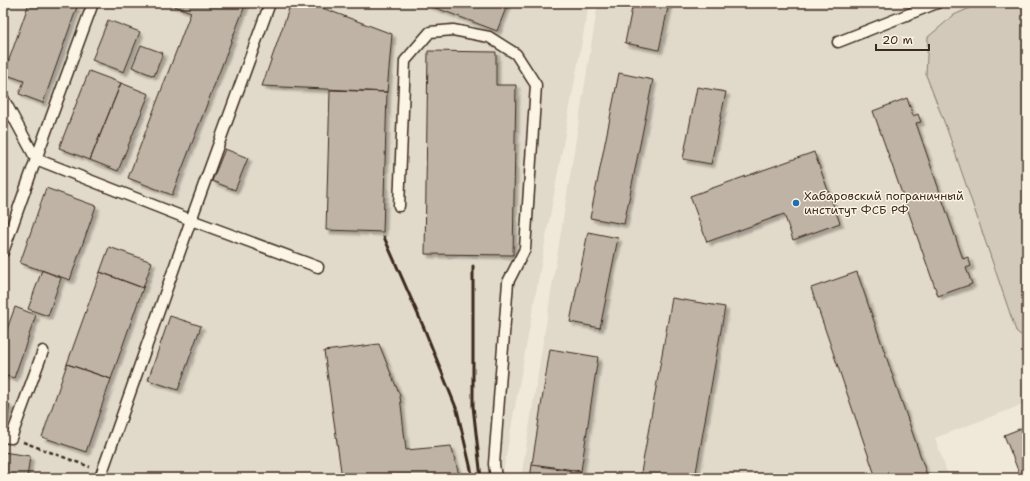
<svg xmlns="http://www.w3.org/2000/svg" width="1030" height="481" viewBox="0 0 1030 481" font-family="'Shantell Sans',sans-serif">
  <style>
    .built { fill: #e1d9c9 }
    .green { fill: #d2c9ba; stroke: #867a6c }
    .building { fill: #beb3a4; stroke: #3b2a1e; filter: url(#shadow) }
    .lines { fill: none; stroke-linecap: round; stroke-linejoin: round }
    .service-casing { stroke: #3b2a1e; stroke-width: 13 }
    .path { stroke: #3b2a1e; stroke-width: 2.5; stroke-dasharray: 4 3; stroke-linecap: butt }
    .service { stroke: #fcf5e5; stroke-width: 10 }
    .rail { stroke: #3b2a1e; stroke-width: 3 }
    .poi-dot { fill: #1f6fb2; stroke: #fcf5e5; stroke-width: 1.5 }
    .labels { text-anchor: middle; dominant-baseline: central; stroke-width: 3; stroke-linejoin: round; paint-order: stroke }
    .poi-label { font-size: 12px; fill: #3b2a1e; stroke: #fcf5e5; text-anchor: start }
  </style>
  <defs>
    <filter id="shadow"><feDropShadow dx="3.5" dy="3.5" stdDeviation="1" flood-color="#0004"/></filter>
  </defs>
  <rect width="100%" height="100%" fill="#f0e9d9"/>
  <filter id="ink" filterUnits="userSpaceOnUse"><feTurbulence type="fractalNoise" baseFrequency=".025" numOctaves="2"/><feDisplacementMap in="SourceGraphic" scale="8" xChannelSelector="R" yChannelSelector="G"/><feConvolveMatrix kernelMatrix="1 2 1 2 8 2 1 2 1" color-interpolation-filters="sRGB"/></filter>
  <g filter="url(#ink)">
    <path class="built" d="M3 3H589L502 478H3Z
      M598 3H1027V403L935 438 949 478H521Z"/>
    <path class="green" d="M981 3H1027V340L1016 331 948 132 926 75 928 37 954 15Z"/>
    <path class="building" d="M29 3H67L77 7 43 103 19 94 24 81 4 74Z
      M166 3H246L172 195 128 178 191 12Z
      M291 3H309L392 34 387 92 262 86Z
      M423 3H508L497 31Z
      M633 3H669L659 50 625 43Z
      M108 20 140 32 124 72 92 60Z
      M141 45 163 53 154 76 132 67Z
      M428 51 496 52V85H516L513 255 425 254Z
      M89 71 121 83 90 160 59 148Z
      M619 73 653 80 624 224 590 218Z
      M121 83 149 94 118 171 90 160Z
      M697 87 726 92 711 164 683 159Z
      M330 90 387 92 383 232 326 230Z
      M907 98 913 116 918 114 921 122 916 123 963 259 968 257 971 266 966 268 972 284 938 296 873 111Z
      M225 149 248 158 235 190 212 181Z
      M814 152 840 223 793 240 784 214 707 242 690 196Z
      M46 188 96 206 70 280 20 263Z
      M588 232 618 238 600 328 570 322Z
      M109 247 152 262 143 288 100 272Z
      M42 270 61 278 48 316 28 309Z
      M100 272 143 288 111 379 67 364Z
      M857 272 928 478H876L811 288Z
      M672 298 725 307 695 478H640Z
      M15 307 36 315 14 378 3 375V340Z
      M170 316 201 326 178 390 148 380Z
      M379 344 400 396 406 450 451 446 460 478H342L324 351Z
      M550 349 598 357 581 471 532 464Z
      M67 364 111 379 86 452 42 437Z
      M3 403 10 405 7 418 3 417Z
      M1027 426V478H1021L1004 435Z
      M3 452 30 456 27 478H3Z
      M532 465 581 472 580 478H530Z"/>
    <g class="lines">
      <g class="service-casing">
        <path id="service" d="M838 42 937 3
          M3 98 36 159 191 220 318 267
          M399 206 405 61 430 32 453 30 489 37 516 54 536 85 525 249 508 282 494 464 496 478
          M3 252 36 159 93 3
          M3 437 11 438 43 351
          M100 478 191 220 270 3"/>
      </g>
      <path class="path" d="M23 442 90 467"/>
      <use href="#service" class="service"/>
      <path class="rail" d="M384 237 424 328 457 410 473 478
        M473 266V406L481 478"/>
    </g>
  </g>
  <circle class="poi-dot" cx="796" cy="203" r="4"/>
  <g class="labels">
    <g class="poi-label">
      <text x="804" y="196">Хабаровский пограничный<tspan x="804" dy="14">институт ФСБ РФ</tspan></text>
    </g>
  </g>
  <rect width="1030" height="481" fill="none" stroke="#fcf5e5" stroke-width="16"/>
  <rect x="8" y="8" width="1014" height="465" fill="none" stroke="#3b2a1e" stroke-width="1.5" filter="url(#ink)"/>
  <path d="M876 44v6h53v-6" fill="none" stroke="#3b2a1e" stroke-width="2"/>
  <text x="882" y="44" font-size="12" fill="#3b2a1e" stroke="#fcf5e5" stroke-width="3" paint-order="stroke">20 m</text>
</svg>
